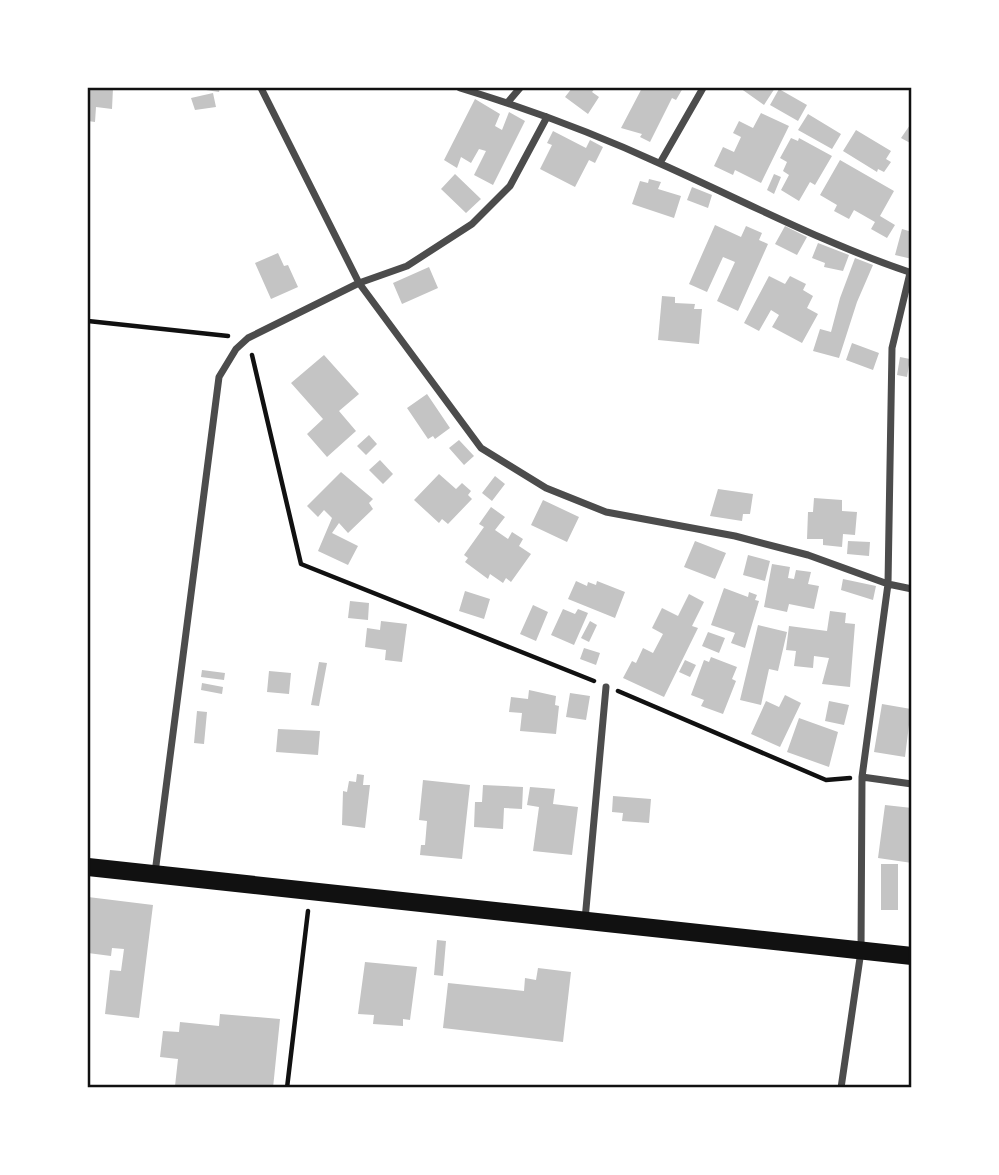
<svg xmlns="http://www.w3.org/2000/svg" width="999" height="1175" viewBox="0 0 999 1175" font-family="'Zilla Slab',serif">
  <style>
    .building { fill: #c4c4c4 }
    .lines { fill: none; stroke-linecap: round; stroke-linejoin: round }
    .path { stroke: #111; stroke-width: 4.5 }
    .minor { stroke: #4c4c4c; stroke-width: 7 }
    .primary { stroke: #111; stroke-width: 18 }
    .neatline { fill: none; stroke: #111; stroke-width: 2.5 }
  </style>
  <rect width="100%" height="100%" fill="#fff"/>
  <path class="building" d="M88 88H113L112 109 96 107 95 122 88 121Z
    M193 88H220L219 92Z
    M572 88H595L592 92 599 97 588 114 565 97Z
    M642 88H683L676 100 672 98 650 142 640 137 642 134 621 128Z
    M740 88H775L764 105Z
    M779 89 807 105 798 121 770 105Z
    M213 93 216 107 195 110 191 98Z
    M475 99 500 114 495 126 502 130 509 112 525 121 493 185 474 175 486 151 479 149 471 163 461 157 457 168 444 160Z
    M761 113 789 126 761 183 735 170 733 175 714 166 723 147 734 152 741 137 733 133 739 121 753 128Z
    M808 114 841 134 832 149 798 130Z
    M912 122V144L901 138Z
    M856 130 891 151 886 159 891 162 884 172 878 169 877 172 843 151Z
    M553 131 586 148 590 140 603 147 595 163 589 160 575 187 540 169 552 145 547 143Z
    M791 138 798 141 799 138 832 156 815 185 810 182 799 201 781 190 789 175 783 171 787 162 780 158Z
    M840 160 894 191 880 216 895 225 887 238 871 229 875 222 854 210 849 219 834 211 837 205 820 195Z
    M455 174 481 199 466 213 441 189Z
    M774 174 781 177 774 194 767 190Z
    M649 179 661 182 658 189 681 196 674 218 632 204 640 181 648 183Z
    M692 187 712 195 708 208 687 200Z
    M715 225 741 237 746 226 762 233 759 240 768 244 738 311 717 301 735 262 723 257 707 292 689 284Z
    M785 226 807 237 797 255 775 244Z
    M902 229 912 232V259L895 255Z
    M818 243 849 255 843 271 824 267 825 263 812 258Z
    M278 253 284 266 288 265 298 287 271 299 255 263Z
    M855 258 873 265 857 302 839 358 813 351 820 329 831 332 840 298Z
    M429 267 438 288 402 304 393 283Z
    M769 276 785 284 790 276 806 284 803 290 813 296 807 308 818 314 802 343 772 327 779 315 771 310 759 331 744 323Z
    M662 296 675 297V303L695 304 694 309H702L699 344 658 340Z
    M852 343 879 353 873 370 846 360Z
    M324 355 359 394 339 411 356 431 327 457 307 434 323 419 291 383Z
    M900 357 910 359 907 377 897 375Z
    M427 394 450 428 435 439 433 436 428 439 407 408Z
    M369 435 377 444 366 455 357 446Z
    M459 440 474 456 464 465 449 448Z
    M380 460 393 474 383 484 369 470Z
    M341 472 373 499 369 503 373 509 348 533 339 523 332 533 358 546 348 565 318 551 332 518 324 510 318 517 307 506Z
    M439 474 456 489 462 483 471 491 468 495 472 499 448 524 442 519 439 523 414 500Z
    M495 476 505 484 492 501 482 493Z
    M718 489 753 494 750 514H743L742 521 710 516Z
    M814 498 842 500V511L857 512 855 535 843 534 842 547 823 545V539H807L808 512H813Z
    M543 500 579 517 567 542 531 525Z
    M491 507 505 517 495 530 508 539 512 532 523 539 519 546 531 554 511 582 506 578 503 583 490 574 488 579 465 562 468 558 464 555 484 527 479 524Z
    M695 541 726 553 715 579 684 567Z
    M848 541 870 542 869 556 847 554Z
    M748 555 770 561 765 581 743 575Z
    M772 564 790 567 788 578 794 579 796 570 811 572 808 584 819 586 814 609 789 604 787 612 764 607Z
    M843 579 876 586 873 600 841 590Z
    M576 581 587 586 588 582 596 585 597 581 625 592 615 618 568 599Z
    M724 588 748 597 749 592 757 595 755 600 759 601 745 648 731 643 735 633 711 625Z
    M465 591 490 599 484 619 459 611Z
    M689 594 704 602 692 626 698 628 664 697 623 678 632 661 636 663 643 648 653 653 663 634 652 628 662 608 678 616Z
    M350 601 369 603 368 620 348 618Z
    M533 605 548 612 536 641 520 634Z
    M563 609 575 614 578 609 588 613 574 645 551 635Z
    M830 611 846 613 845 623 855 624 850 687 822 684 829 658 814 656 813 668 794 666 796 651 786 650 789 626 827 631Z
    M381 621 407 624 402 662 385 660 386 650 365 647 367 628 380 630Z
    M590 621 597 625 589 642 581 638Z
    M758 625 787 632 778 671 769 669 761 705 740 700Z
    M708 632 725 638 719 653 702 646Z
    M584 648 600 653 596 665 580 659Z
    M711 657 737 667 732 679 736 681 723 714 701 706 704 700 691 695 704 660 709 662Z
    M685 660 696 665 690 677 679 672Z
    M319 662 327 663 319 706 311 705Z
    M202 670 225 673 224 680 201 677Z
    M269 671 291 673 289 694 267 692Z
    M202 683 223 687 222 694 201 690Z
    M529 690 556 696 555 705 559 706 556 734 520 731 522 713 509 712 511 697 528 699Z
    M570 693 590 696 586 720 566 717Z
    M785 695 801 703 780 747 751 734 766 701 779 707Z
    M829 701 849 705 844 725 825 721Z
    M882 704 911 709 905 757 874 752Z
    M197 711 207 712 204 744 194 743Z
    M799 718 838 732 829 767 787 752Z
    M278 729 320 731 318 755 276 752Z
    M357 774 364 775 363 785H370L365 828 342 825 343 791 347 792 349 781 356 782Z
    M423 780 470 785 462 859 420 855 421 845H425L427 821 419 820Z
    M483 785 523 787 522 809 504 808 503 829 474 827 475 802H482Z
    M530 787 555 789 553 804 578 807 572 855 533 851 539 807 527 805Z
    M613 796 651 799 649 823 622 821 623 813 612 812Z
    M885 805 912 808V863L878 858Z
    M881 864H898V910H881Z
    M88 897 153 905 139 1018 105 1014 110 970 121 971 124 949 112 948 111 956 88 953Z
    M437 940 446 941 443 976 434 975Z
    M365 962 417 967 410 1020 403 1019V1026L373 1024 374 1015 358 1014Z
    M538 968 571 972 563 1042 443 1028 448 983 524 991 525 978 536 980Z
    M220 1014 280 1019 273 1088 175 1086 178 1059 160 1057 163 1031 179 1032 180 1022 219 1026Z"/>
  <g class="lines">
    <path class="path" d="M88 321 228 336
      M252 355 301 564 594 681
      M618 691 826 780 850 778
      M287 1088 308 911"/>
    <path class="minor" d="M261 88 359 283 481 448 546 488 606 512 735 536 808 555 888 584 912 589
      M460 88C529 109 596 134 661 164 744 201 825 244 912 273
      M508 102 520 88
      M660 163 703 88
      M862 777 912 784
      M155 873 219 377 236 349 248 338 359 283 407 266 472 224 510 186 547 117
      M585 920 606 687
      M841 1088 861 951 862 777 888 584 892 348 910 273"/>
    <path class="primary" d="M88 867 912 956"/>
  </g>
  <rect width="999" height="1175" fill="none" stroke="#ffffff" stroke-width="178"/>
  <rect x="89" y="89" width="821" height="997" class="neatline"/>
</svg>
